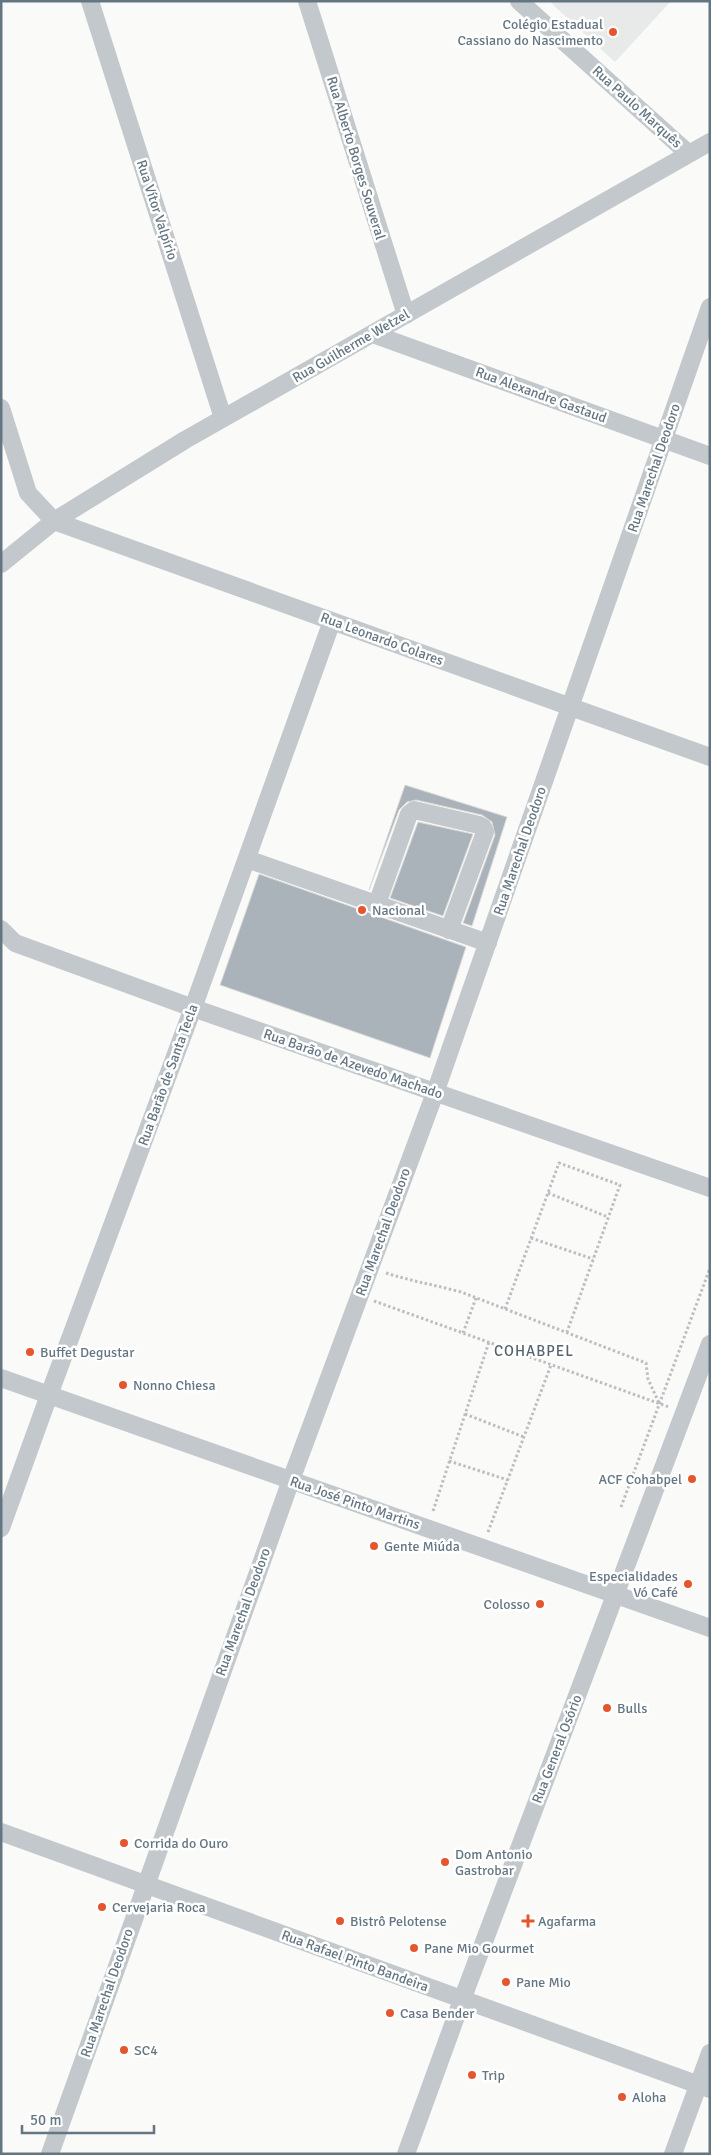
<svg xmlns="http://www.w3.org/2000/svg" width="711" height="2155" viewBox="0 0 711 2155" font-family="Signika,sans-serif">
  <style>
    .built { fill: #e8e9e9 }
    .building { fill: #aab3b9; stroke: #dcdcda }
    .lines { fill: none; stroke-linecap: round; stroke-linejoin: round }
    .path { stroke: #bbbfc2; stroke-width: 3; stroke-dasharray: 2.5 2.5; stroke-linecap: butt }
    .minor { stroke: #c3c8cc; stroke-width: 18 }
    .poi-dot { fill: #e4572e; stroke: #fff; stroke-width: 2 }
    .labels { text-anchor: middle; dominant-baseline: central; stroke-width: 5; stroke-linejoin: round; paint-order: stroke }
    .poi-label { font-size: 14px; fill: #657683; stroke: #fff; text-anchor: start }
    .street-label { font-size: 14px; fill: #657683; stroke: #fff }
    .neighbourhood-label { font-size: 15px; letter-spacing: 1px; fill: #57646e; stroke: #fff }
  </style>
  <rect width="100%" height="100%" fill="#fafaf8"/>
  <path class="built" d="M549 1H671L615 62Z"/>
  <path class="building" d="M405 785 507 817 472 926 463 923 495 835 492 822 482 815 416 800 407 802 399 810 369 890Z
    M418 822 473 834 443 916 390 898Z
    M259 874 466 947 430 1058 220 985Z"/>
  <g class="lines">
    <path class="path" d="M548 1193 608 1217
      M531 1238 593 1259
      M386 1273C411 1281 435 1285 461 1292L646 1363 648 1379 659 1403
      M374 1301 669 1407
      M505 1309 559 1163 620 1185 567 1332
      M463 1333 476 1298
      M465 1414 524 1437
      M449 1461 508 1480
      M621 1507 710 1268
      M433 1511 489 1342
      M488 1532 551 1365"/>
    <path class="minor" d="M90 1 223 418
      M307 1 406 315
      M519 1 689 154
      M373 334 710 456
      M1 408 28 493 54 521 710 757
      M1 564 54 521 185 440 710 142
      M247 859 488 943
      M377 904 409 814 414 810 479 825 483 827 485 832 449 930
      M1 929 15 943 193 1008 710 1188
      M1 1378 710 1628
      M1 1528 49 1395 193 1008 332 621
      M1 1832 710 2089
      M50 2154 291 1480 435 1093 710 307
      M406 2154 462 2000 710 1344
      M673 2154 710 2053"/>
  </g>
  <g class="poi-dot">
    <circle cx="613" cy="32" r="5"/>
    <circle cx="362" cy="910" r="5"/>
    <circle cx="30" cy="1352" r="5"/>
    <circle cx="123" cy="1385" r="5"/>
    <circle cx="692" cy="1479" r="5"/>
    <circle cx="374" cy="1546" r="5"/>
    <circle cx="688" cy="1584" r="5"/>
    <circle cx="540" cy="1604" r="5"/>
    <circle cx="607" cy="1708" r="5"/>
    <circle cx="124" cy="1843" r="5"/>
    <circle cx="445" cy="1862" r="5"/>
    <circle cx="102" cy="1907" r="5"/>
    <circle cx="340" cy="1921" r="5"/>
    <path d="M525.5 1913.5h5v5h5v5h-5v5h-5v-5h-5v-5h5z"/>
    <circle cx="414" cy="1948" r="5"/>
    <circle cx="506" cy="1982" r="5"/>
    <circle cx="390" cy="2013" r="5"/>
    <circle cx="124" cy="2050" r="5"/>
    <circle cx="472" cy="2075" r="5"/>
    <circle cx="622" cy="2097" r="5"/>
  </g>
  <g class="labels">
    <g class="poi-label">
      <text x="603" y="24" text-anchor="end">Colégio Estadual<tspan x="603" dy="16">Cassiano do Nascimento</tspan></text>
      <text x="372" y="910">Nacional</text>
      <text x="40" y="1352">Buffet Degustar</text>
      <text x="133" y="1385">Nonno Chiesa</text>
      <text x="682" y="1479" text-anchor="end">ACF Cohabpel</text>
      <text x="384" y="1546">Gente Miúda</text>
      <text x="678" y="1576" text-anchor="end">Especialidades<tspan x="678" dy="16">Vó Café</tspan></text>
      <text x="530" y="1604" text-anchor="end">Colosso</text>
      <text x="617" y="1708">Bulls</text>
      <text x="134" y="1843">Corrida do Ouro</text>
      <text x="455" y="1854">Dom Antonio<tspan x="455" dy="16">Gastrobar</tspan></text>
      <text x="112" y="1907">Cervejaria Roca</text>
      <text x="350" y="1921">Bistrô Pelotense</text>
      <text x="538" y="1921">Agafarma</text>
      <text x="424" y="1948">Pane Mio Gourmet</text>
      <text x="516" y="1982">Pane Mio</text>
      <text x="400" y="2013">Casa Bender</text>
      <text x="134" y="2050">SC4</text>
      <text x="482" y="2075">Trip</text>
      <text x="632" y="2097">Aloha</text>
    </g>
    <g class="street-label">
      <text transform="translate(637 107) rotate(42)">Rua Paulo Marquês</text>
      <text transform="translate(356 158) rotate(73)">Rua Alberto Borges Souveral</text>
      <text transform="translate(157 210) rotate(72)">Rua Vítor Valpírio</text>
      <text transform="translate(351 346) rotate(-30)">Rua Guilherme Wetzel</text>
      <text transform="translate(541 395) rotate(20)">Rua Alexandre Gastaud</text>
      <text transform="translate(654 468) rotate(-71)">Rua Marechal Deodoro</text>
      <text transform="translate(382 639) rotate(20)">Rua Leonardo Colares</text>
      <text transform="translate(520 851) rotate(-71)">Rua Marechal Deodoro</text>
      <text transform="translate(353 1064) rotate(19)">Rua Barão de Azevedo Machado</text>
      <text transform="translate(168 1075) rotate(-70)">Rua Barão de Santa Tecla</text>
      <text transform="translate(383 1232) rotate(-70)">Rua Marechal Deodoro</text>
      <text transform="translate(355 1503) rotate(19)">Rua José Pinto Martins</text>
      <text transform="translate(243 1612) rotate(-70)">Rua Marechal Deodoro</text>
      <text transform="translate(557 1749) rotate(-69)">Rua General Osório</text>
      <text transform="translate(355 1961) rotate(20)">Rua Rafael Pinto Bandeira</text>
      <text transform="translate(107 1993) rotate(-71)">Rua Marechal Deodoro</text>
    </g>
    <g class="neighbourhood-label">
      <text x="534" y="1351">COHABPEL</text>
    </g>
  </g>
  <rect width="711" height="2155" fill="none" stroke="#657683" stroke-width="5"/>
  <path d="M22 2125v8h132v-8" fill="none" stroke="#657683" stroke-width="2.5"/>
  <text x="30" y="2125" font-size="15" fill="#657683" stroke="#ffffff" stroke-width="4" paint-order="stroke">50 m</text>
</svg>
